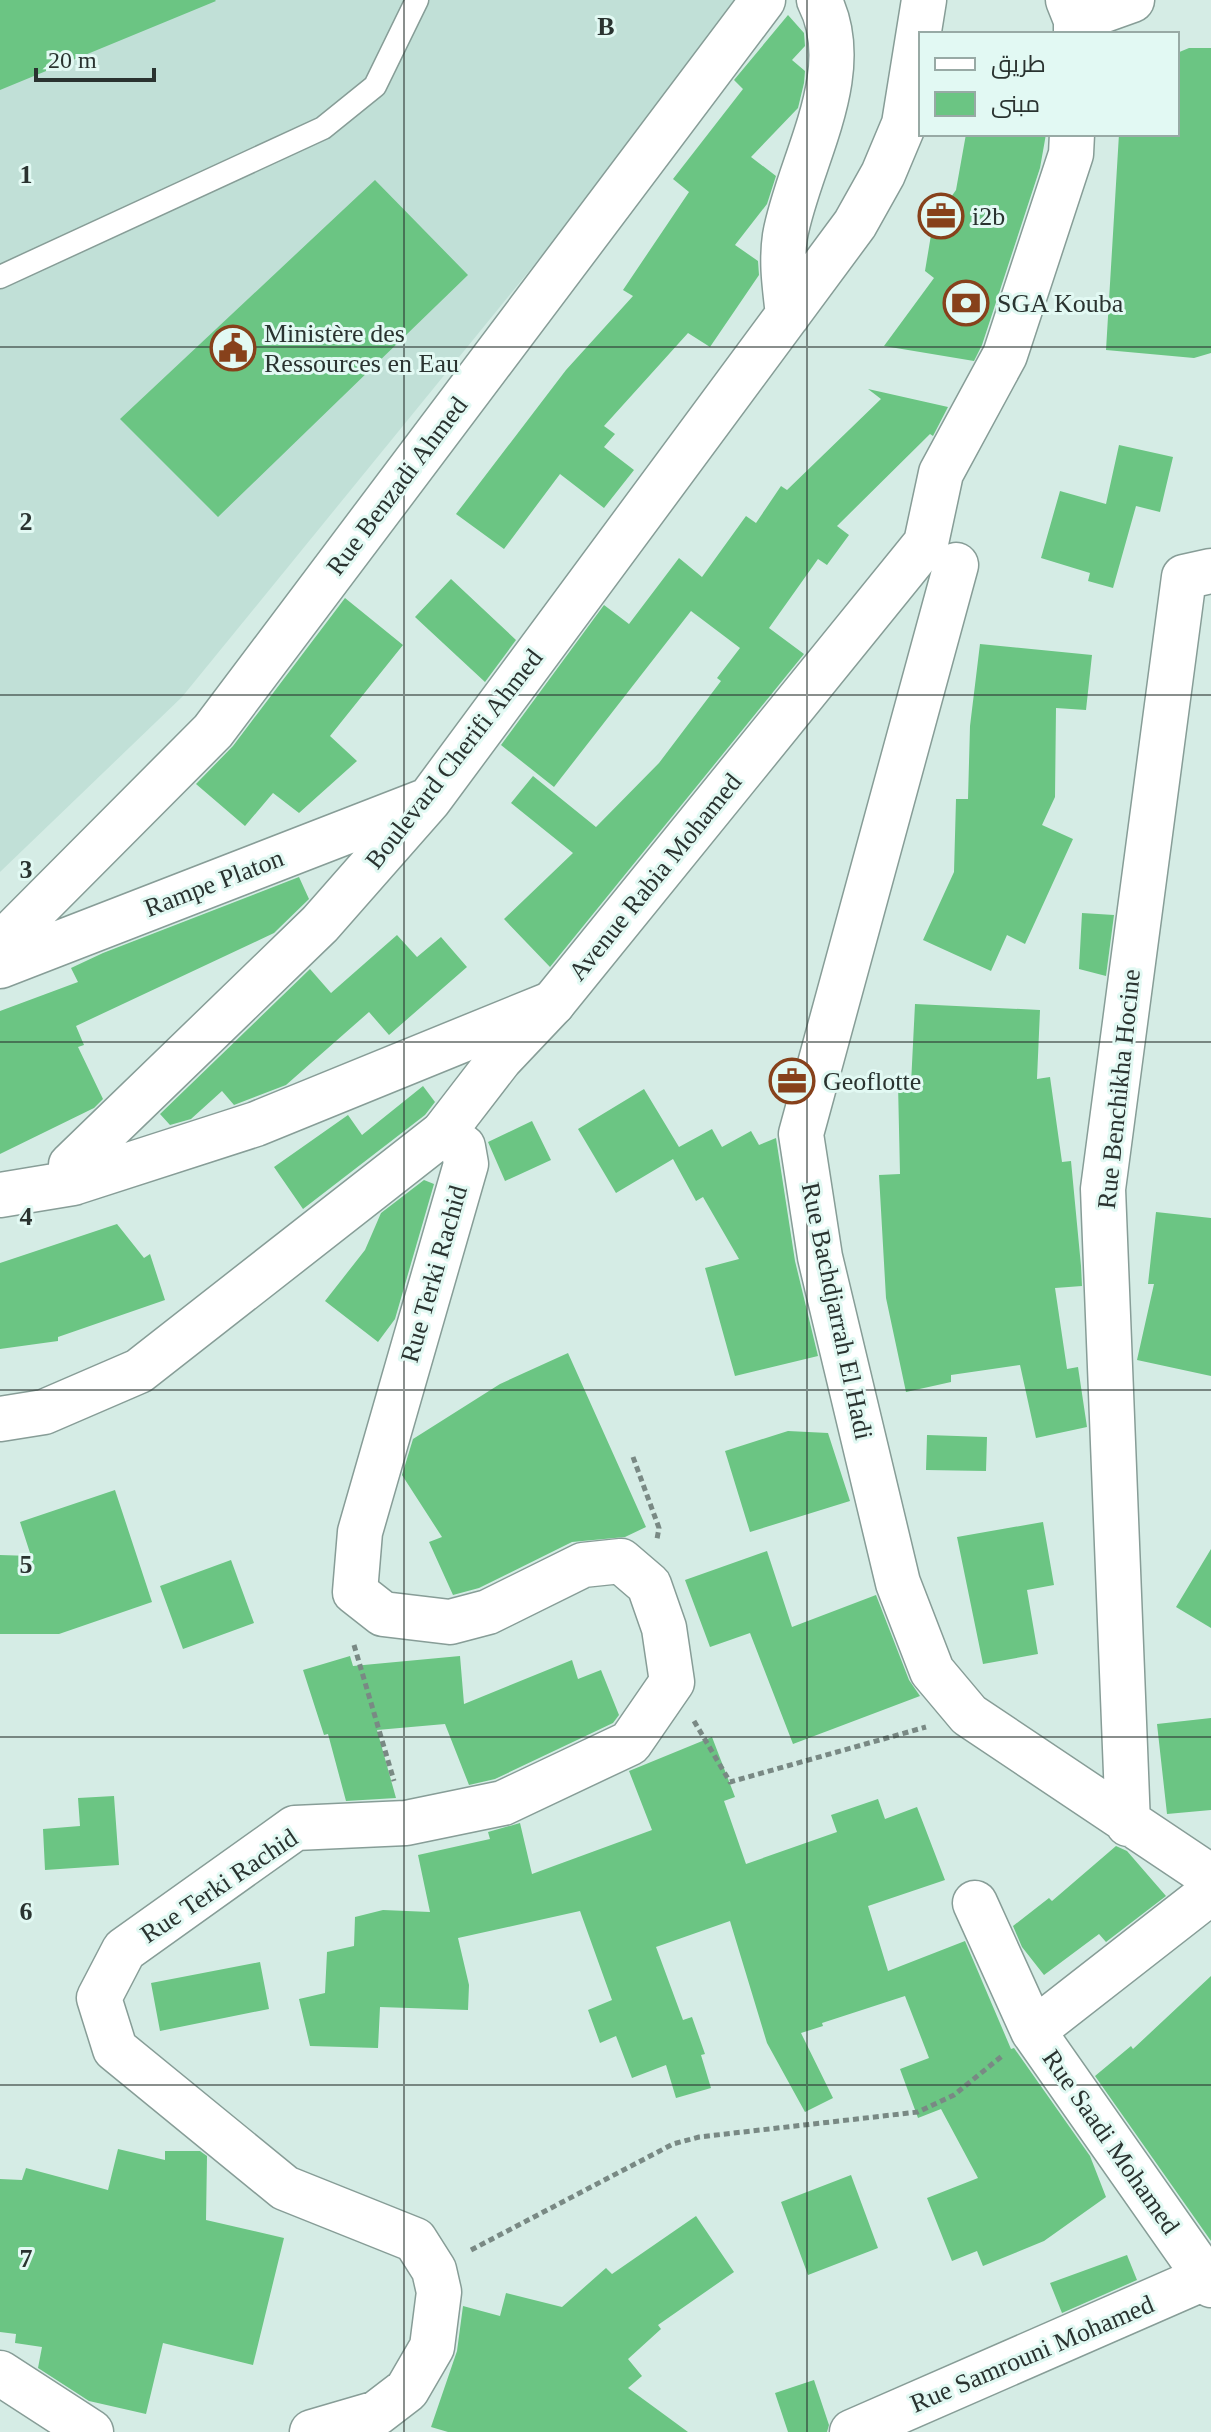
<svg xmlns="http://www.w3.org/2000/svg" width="1211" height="2432" viewBox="0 0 1211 2432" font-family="'Times New Roman',Cairo,serif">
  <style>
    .built { fill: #c1e0d7 }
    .building { fill: #6bc583 }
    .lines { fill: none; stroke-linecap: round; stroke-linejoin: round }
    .lane-casing { stroke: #879d97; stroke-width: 25 }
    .street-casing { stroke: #879d97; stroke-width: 47 }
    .primary-casing { stroke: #879d97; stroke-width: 47 }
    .path { stroke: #798984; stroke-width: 5; stroke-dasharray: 6 4; stroke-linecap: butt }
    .lane { stroke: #fff; stroke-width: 22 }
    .street { stroke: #fff; stroke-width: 44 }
    .primary { stroke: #fff; stroke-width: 44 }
    .grid { fill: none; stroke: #2a3330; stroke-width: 2; stroke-opacity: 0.55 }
    .labels { text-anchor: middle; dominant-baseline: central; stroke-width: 6; stroke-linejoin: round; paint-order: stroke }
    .poi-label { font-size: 26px; fill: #2a3330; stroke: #e2f9f3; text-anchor: start }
    .street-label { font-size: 26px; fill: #2a3330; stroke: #e2f9f3 }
    .grid-label { font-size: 26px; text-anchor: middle; font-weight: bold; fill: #2a3330; stroke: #e2f9f3; stroke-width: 6; stroke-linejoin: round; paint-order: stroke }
  </style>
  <rect width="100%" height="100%" fill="#d5ece5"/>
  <path class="built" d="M0 0H750L182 697 0 872Z"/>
  <path class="building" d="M0 0H215L216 1 0 90Z
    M788 15 804 33 805 46 792 60 805 71 804 83 798 108 751 157 776 176 767 204 735 245 758 261 759 275 710 347 688 333 604 426 615 434 604 447 634 470 604 508 560 474 504 549 456 514 566 370 633 296 623 290 689 192 673 179 743 89 734 80Z
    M1189 48H1211V353L1194 358 1106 350 1119 134H1177V53Z
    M966 134H1046L1040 168 982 345 974 361 884 346 934 278 925 271 933 223 956 190Z
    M375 180 468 275 218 517 120 419Z
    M868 389 948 407 933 436 930 434 837 526 849 535 827 565 818 559 769 628 804 654 550 967 504 919 573 853 511 803 533 776 596 827 659 763 721 681 717 678 740 648 691 611 554 787 501 745 604 605 629 624 679 558 702 577 746 516 756 523 781 486 787 490 881 399Z
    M1119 445 1173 457 1160 512 1136 506 1113 588 1088 581 1090 573 1041 558 1060 491 1106 504Z
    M451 579 516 640 485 682 415 617Z
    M345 598 403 645 330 736 357 761 299 813 273 793 245 826 196 784 233 746Z
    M980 644 1092 655 1086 710 1056 708 1055 797 1042 825 1073 839 1025 944 1007 935 991 971 923 940 954 872 956 799H968L970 726Z
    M299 877 309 899 274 933 76 1026 84 1045 78 1047 103 1099 94 1108 0 1154V1011L78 982 71 968 103 953Z
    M1082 913 1114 915 1106 976 1079 969Z
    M397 935 417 957 441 937 467 967 389 1035 369 1012 286 1085 234 1105 222 1091 191 1119 170 1125 160 1114 310 969 331 993Z
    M915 1004 1040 1010 1037 1079 1050 1077 1062 1162 1071 1161 1081 1266 1082 1286 1055 1288 1067 1369 1078 1367 1087 1427 1036 1438 1020 1365 951 1375V1382L906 1392 886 1298 879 1175 900 1174 898 1084H911Z
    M423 1086 435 1102 425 1115 303 1209 274 1167 348 1115 362 1135Z
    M644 1089 679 1147 712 1129 722 1147 751 1131 759 1145 776 1138 795 1261 818 1356 735 1376 705 1268 739 1259 703 1197 696 1201 673 1159 616 1193 578 1129Z
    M532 1121 551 1160 505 1181 488 1142Z
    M424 1180 434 1184 395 1319 378 1342 325 1301 365 1250 381 1213Z
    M1156 1212 1211 1218V1376L1137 1360 1154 1284H1148Z
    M117 1224 144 1258 150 1254 165 1300 58 1337V1341L0 1349V1263Z
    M568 1353 646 1527 625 1537 572 1542 479 1588 453 1595 429 1542 442 1537 402 1475 413 1439 500 1384Z
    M788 1431 828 1433 850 1501 750 1532 725 1451Z
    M927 1435 987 1437 986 1471 926 1470Z
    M115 1490 152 1602 59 1634H0V1555L31 1556 20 1522Z
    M1043 1522 1054 1585 1027 1590 1038 1654 983 1664 957 1537Z
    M1211 1549V1628L1176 1607Z
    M767 1551 792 1627 876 1595 909 1680 920 1696 793 1744 750 1633 710 1647 685 1580Z
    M231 1560 254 1623 183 1649 160 1586Z
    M350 1656 353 1666 460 1656 464 1704 572 1660 578 1679 601 1670 619 1715 613 1723 495 1779 469 1785 445 1724 377 1730 396 1798 346 1801 328 1734 324 1735 303 1670Z
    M1211 1718V1810L1167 1814 1157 1724Z
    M712 1737 735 1797 724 1801 746 1864 837 1832 831 1815 878 1799 885 1819 917 1807 945 1880 868 1906 888 1971 965 1941 1011 2049 1014 2048 1090 2156 1106 2197 1044 2241 983 2266 977 2251 952 2261 927 2198 978 2178 941 2109 918 2118 900 2069 929 2058 905 1996 822 2023 823 2026 801 2033 833 2098 805 2112 767 2043 730 1921 656 1947 683 2020 692 2017 705 2054 701 2055 711 2088 676 2098 666 2065 632 2078 616 2036 600 2043 588 2010 612 2000 580 1911 458 1938 469 1985 468 2010 380 2007 378 2048 310 2046 299 1999 325 1993 327 1952 354 1946 355 1917 383 1910 430 1912 418 1855 490 1839 488 1832 520 1823 532 1874 652 1830 629 1771Z
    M114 1796 119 1865 45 1870 43 1829 80 1826 78 1798Z
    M1116 1846 1127 1851 1166 1896 1106 1942 1099 1934 1044 1975 1022 1947 1013 1926 1049 1898 1052 1901Z
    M260 1962 269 2009 160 2031 151 1983Z
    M1211 1976V2241L1095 2076 1131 2046 1133 2049Z
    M118 2149 165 2160V2151H200L207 2156 206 2220 284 2238 253 2365 163 2343 146 2414 89 2401 38 2368 42 2347 15 2343 16 2334 0 2332V2179L22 2180 26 2168 108 2190Z
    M851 2175 878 2248 808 2275 781 2202Z
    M696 2216 734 2272 658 2325 661 2329 628 2359 642 2376 628 2388 688 2432H448L431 2427 457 2351 463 2306 500 2316 506 2293 562 2307 606 2268 612 2274Z
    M1127 2255 1137 2280 1062 2313 1050 2283Z
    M814 2380 829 2425 827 2432H788L775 2393Z"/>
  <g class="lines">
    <g class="lane-casing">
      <path id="lane" d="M0 277 323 128 375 86 417 0"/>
    </g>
    <g class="street-casing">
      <path id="street" d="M1076 20 1132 0
        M788 315C785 288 781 263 785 236 798 163 857 73 819 0
        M956 565 801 1134 820 1257 898 1583 932 1671 969 1715 1211 1877
        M0 945 213 731 763 0
        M0 966 423 802
        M73 1183 256 1124 553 1003
        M0 1195 73 1183 71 1165 320 924 429 800 855 224 883 174 904 124 924 0
        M1128 1824 1103 1189 1184 577 1211 571
        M1211 1892 1033 2031 1211 2285
        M975 1903 1033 2031
        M312 2432 377 2413 407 2390 432 2347 439 2292 434 2270 415 2240 285 2188 115 2049 99 1998 124 1950 295 1828 406 1823 503 1803 630 1743 672 1682 664 1628 649 1585 621 1561 583 1565 488 1612 450 1622 383 1614 355 1592 360 1532 466 1164 463 1147 443 1133
        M852 2432 1211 2275"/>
    </g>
    <g class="primary-casing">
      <path id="primary" d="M1068 0 1076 20V34
        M0 1419 44 1412 139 1371 443 1133 500 1059 553 1003 926 543 941 473 1005 355 1071 154 1072 134
        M0 2373 91 2432"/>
    </g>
    <path class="path" d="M633 1457 659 1528 657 1539
      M354 1645 394 1781
      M694 1721 730 1782 926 1727
      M471 2250 673 2144 699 2137 918 2112 954 2095 1002 2056"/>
    <use href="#lane" class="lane"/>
    <use href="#street" class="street"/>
    <use href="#primary" class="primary"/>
  </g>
  <path class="grid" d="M404 0V2432M807 0V2432M0 347H1211M0 695H1211M0 1042H1211M0 1390H1211M0 1737H1211M0 2085H1211"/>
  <defs>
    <g id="office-ring" transform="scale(2.3)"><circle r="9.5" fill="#e2f9f3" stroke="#87411b" stroke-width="1.5"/><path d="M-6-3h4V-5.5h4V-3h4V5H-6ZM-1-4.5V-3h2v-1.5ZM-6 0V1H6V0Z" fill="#87411b"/></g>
    <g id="bank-ring" transform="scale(2.3)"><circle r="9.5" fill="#e2f9f3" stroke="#87411b" stroke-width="1.5"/><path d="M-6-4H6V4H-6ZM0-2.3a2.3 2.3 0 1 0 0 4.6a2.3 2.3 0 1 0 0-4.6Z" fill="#87411b"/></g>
    <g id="civic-ring" transform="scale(2.3)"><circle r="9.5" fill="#e2f9f3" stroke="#87411b" stroke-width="1.5"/><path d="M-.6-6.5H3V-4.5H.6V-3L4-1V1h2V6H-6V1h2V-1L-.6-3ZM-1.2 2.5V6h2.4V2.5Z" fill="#87411b"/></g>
  </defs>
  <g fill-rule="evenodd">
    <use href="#office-ring" x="941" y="216"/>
    <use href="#bank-ring" x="966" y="303"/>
    <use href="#civic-ring" x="233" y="348"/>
    <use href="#office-ring" x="792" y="1081"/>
  </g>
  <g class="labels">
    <g class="poi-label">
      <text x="972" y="216">i2b</text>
      <text x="997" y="303">SGA Kouba</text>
      <text x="264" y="333">Ministère des<tspan x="264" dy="30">Ressources en Eau</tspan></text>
      <text x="823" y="1081">Geoflotte</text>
    </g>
    <g class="street-label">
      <text transform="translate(397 486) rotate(-53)">Rue Benzadi Ahmed</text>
      <text transform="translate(454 759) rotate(-52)">Boulevard Cherifi Ahmed</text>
      <text transform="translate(655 877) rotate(-51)">Avenue Rabia Mohamed</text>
      <text transform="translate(214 883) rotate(-21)">Rampe Platon</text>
      <text transform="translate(1119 1089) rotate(-84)">Rue Benchikha Hocine</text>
      <text transform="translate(434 1274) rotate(-74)">Rue Terki Rachid</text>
      <text transform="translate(837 1311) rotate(78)">Rue Bachdjarrah El Hadi</text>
      <text transform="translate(219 1886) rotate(-34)">Rue Terki Rachid</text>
      <text transform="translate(1111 2142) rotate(55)">Rue Saadi Mohamed</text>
      <text transform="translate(1032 2354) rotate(-23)">Rue Samrouni Mohamed</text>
    </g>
  </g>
  <g class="grid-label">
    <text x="606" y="35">B</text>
    <text x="26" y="183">1</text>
    <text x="26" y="530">2</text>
    <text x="26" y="878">3</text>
    <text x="26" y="1225">4</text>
    <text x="26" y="1573">5</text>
    <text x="26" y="1920">6</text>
    <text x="26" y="2267">7</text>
  </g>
  <rect x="919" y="32" width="260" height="104" fill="#e2f9f3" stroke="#98aaa5" stroke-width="2"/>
  <rect x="935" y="58" width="40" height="12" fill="#ffffff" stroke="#98aaa5" stroke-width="2"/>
  <text x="991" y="72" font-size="24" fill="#2a3330">طريق</text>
  <rect x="935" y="92" width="40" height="24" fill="#6bc583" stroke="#98aaa5" stroke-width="2"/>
  <text x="991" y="112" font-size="24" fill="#2a3330">مبنى</text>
  <path d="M36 68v12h118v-12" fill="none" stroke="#2a3330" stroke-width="4"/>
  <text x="48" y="68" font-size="24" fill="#2a3330" stroke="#e2f9f3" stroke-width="6" paint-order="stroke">20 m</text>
</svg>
